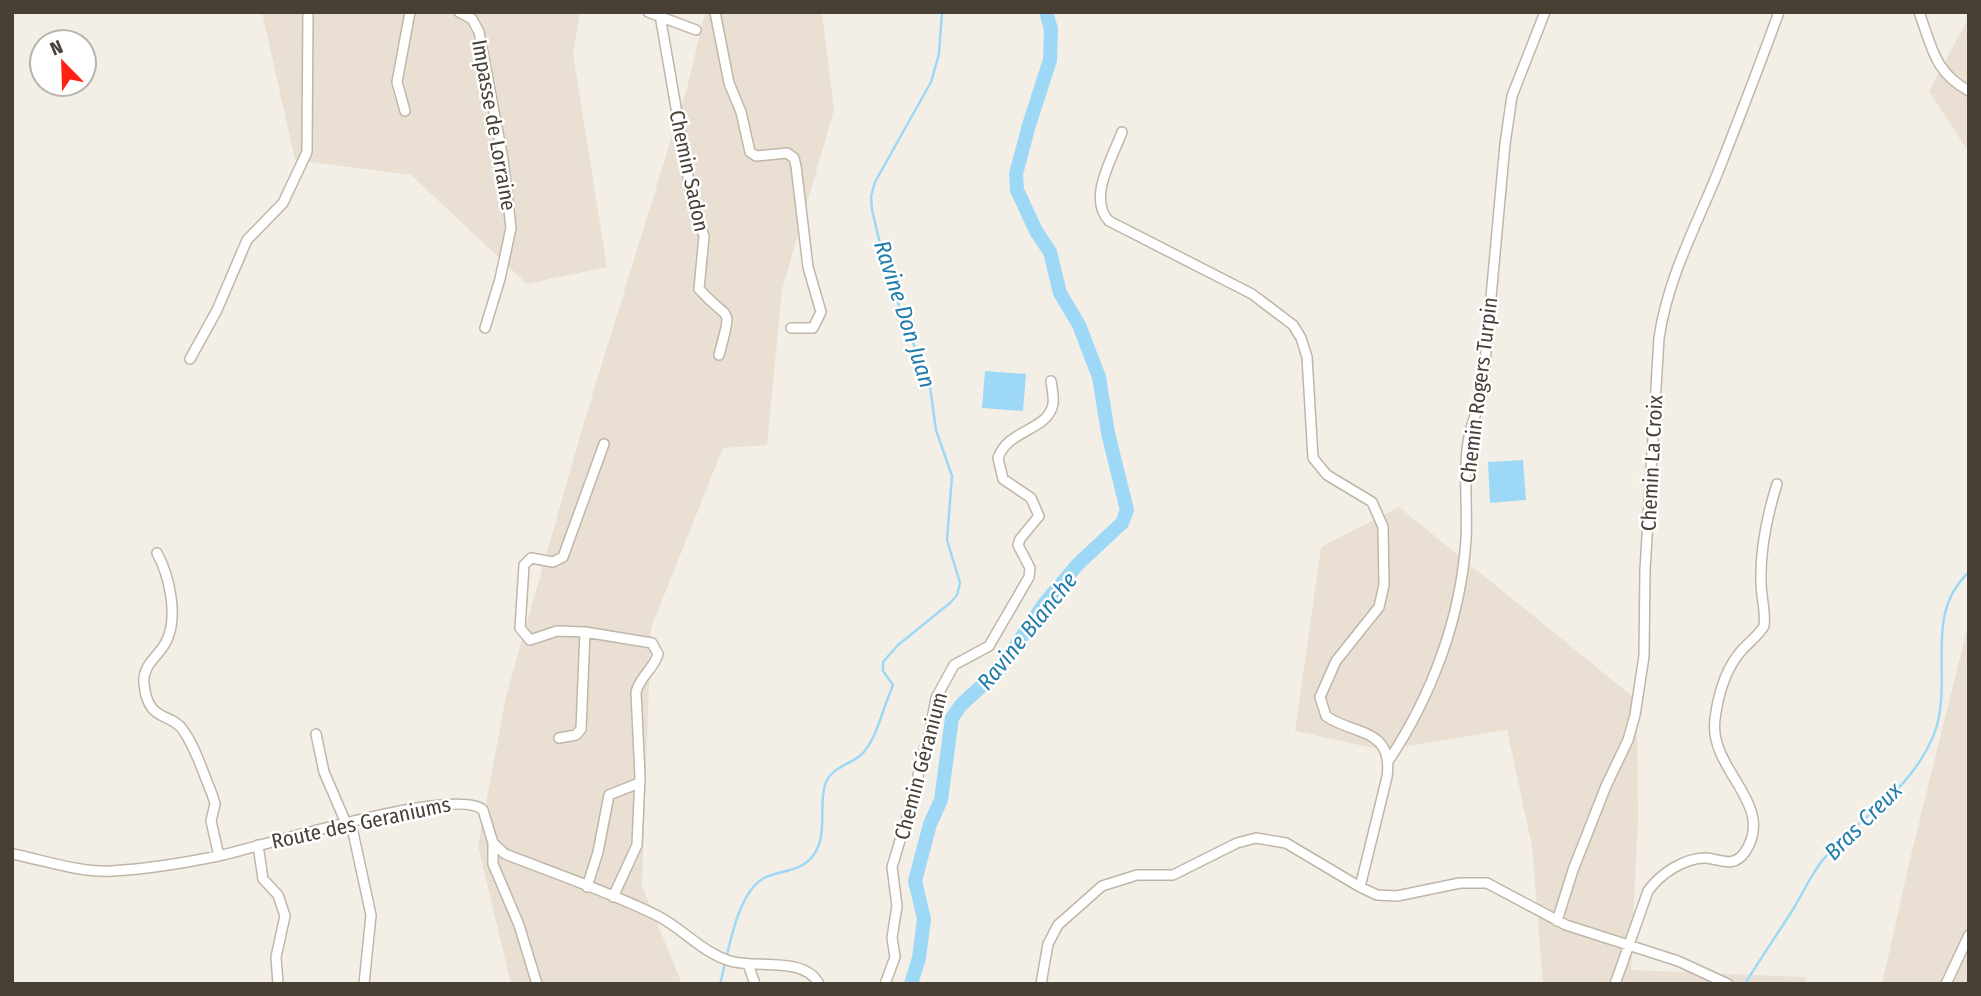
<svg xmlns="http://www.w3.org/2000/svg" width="1981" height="996" viewBox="0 0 1981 996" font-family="'Fira Sans Condensed',sans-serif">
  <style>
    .residential { fill: #e9e0d3 }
    .water { fill: #9dd9f6 }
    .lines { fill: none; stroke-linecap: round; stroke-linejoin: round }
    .stream { stroke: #9dd9f6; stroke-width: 2.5 }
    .river { stroke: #9dd9f6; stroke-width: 14 }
    .minor-casing { stroke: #c0b6a8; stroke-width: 12 }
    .minor { stroke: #fff; stroke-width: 9 }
    .labels { text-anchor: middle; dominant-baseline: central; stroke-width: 5; stroke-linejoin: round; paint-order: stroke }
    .street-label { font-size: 21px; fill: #483f35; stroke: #fff }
    .water-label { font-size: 23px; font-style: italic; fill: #237dab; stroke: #fff }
  </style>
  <rect width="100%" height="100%" fill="#f4efe6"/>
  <path class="residential" d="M262 12H580L573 53 607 267 527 284 411 175 295 160Z
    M705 12H822L834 110 782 290 767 445 723 448 651 628 642 886 682 984H511L478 846 506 696 584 422 688 84Z
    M1969 17V153L1929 91Z
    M1399 507 1637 700 1638 818 1631 970 1806 977 1805 984H1543L1532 846 1507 730 1382 750 1295 731 1321 547Z
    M1969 621V984H1882L1909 863Z"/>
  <path class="water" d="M985 371 1026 374 1023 411 982 408Z
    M1523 460 1526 500 1490 503 1488 462Z"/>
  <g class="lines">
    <path class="stream" d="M720 984C728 955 736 893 764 878 778 871 802 871 812 857 829 836 818 808 825 785 830 768 849 765 861 755 876 741 882 711 890 693L893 685 883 671V662L898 645 950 603 957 595 960 583 947 540 952 476 936 430 930 387 888 277 872 210 871 196 875 182 931 82 939 54 942 12
      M1745 984C1760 959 1776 936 1792 911 1802 895 1810 876 1822 861 1859 815 1906 797 1932 739 1957 684 1920 617 1969 572"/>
    <path class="river" d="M911 984 919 958 924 919 915 881 930 824 941 800 952 718 961 705 1000 669 1044 604 1078 564 1122 523 1127 510 1108 433 1099 377 1079 325 1060 293 1050 252 1036 231 1017 190 1016 174 1029 125 1050 60 1051 29 1046 12"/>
    <g class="minor-casing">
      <path id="minor" d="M459 12 472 19 479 32 503 159 511 228 500 279 485 328
        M648 12 696 30
        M715 12 729 83 741 112 750 152 756 156 787 153 794 158 796 166 808 267 821 312 813 328H791
        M1919 12C1932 47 1934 72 1969 91
        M660 15 693 206 704 236 699 289C730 324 733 302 719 355
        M405 111 397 82 410 12
        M1122 132C1113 157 1087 198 1109 221L1252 294 1293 325 1301 338 1307 357 1313 458 1327 475 1372 502 1383 527 1384 585 1379 607 1336 661 1320 697 1326 716C1352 735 1394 727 1387 777L1360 887
        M190 359 217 310 247 240 283 203 307 152 308 12
        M604 444 563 557 553 562 531 558 524 565 520 628 530 640 557 631 585 632 652 643 658 654C654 669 640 676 636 692L640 777 637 845 613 897
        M157 553C169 575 179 617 166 642 159 656 142 665 144 683 147 723 171 712 183 730 196 748 203 773 212 794L215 804 211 821 219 856
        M316 734 324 772 346 823
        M559 738 576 735 581 729 585 632
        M1389 760C1432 695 1461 618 1466 539 1468 504 1462 466 1470 432 1473 420 1478 408 1482 396L1505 144 1512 96 1545 12
        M351 823 371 915 364 984
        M493 843V864L519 925 537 984
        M258 845 263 879 278 895 285 916 276 957 278 984
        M12 854C44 860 80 873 112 871 147 869 184 863 218 856 260 847 457 785 483 810L493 843 505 854C556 874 610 892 658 916 683 929 703 953 730 961 756 969 805 956 819 984
        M587 887 598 852 609 795 639 783
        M1557 921 1573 870 1606 786 1628 740 1635 715 1644 656 1645 570 1659 338C1668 276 1697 225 1720 167 1740 116 1760 64 1779 12
        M748 964 755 984
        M885 984 895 957 892 938 897 906 892 867 917 784 920 762 929 736 936 698 954 665 989 646 1029 577 1030 568 1018 545 1020 539 1039 516 1031 498 1003 479 998 458C1008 429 1048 431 1053 404 1054 397 1052 388 1051 381
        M1041 984 1048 944 1058 925 1102 886 1137 875H1173L1237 843 1256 838 1286 843 1360 887 1377 895 1397 896 1460 883H1487L1566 925 1678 961 1728 984
        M1615 984 1648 891C1660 874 1685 857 1707 858 1722 860 1734 868 1745 852 1777 804 1708 770 1715 719 1718 695 1726 668 1742 650 1749 642 1758 636 1764 626 1766 612 1761 597 1761 582 1760 549 1767 516 1777 484
        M1946 984 1969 935"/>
    </g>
    <use href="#minor" class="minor"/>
  </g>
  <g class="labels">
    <g class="street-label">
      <text transform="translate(494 125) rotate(80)">Impasse de Lorraine</text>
      <text transform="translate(689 171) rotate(78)">Chemin Sadon</text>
      <text transform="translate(1479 390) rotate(-83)">Chemin Rogers Turpin</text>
      <text transform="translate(1652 463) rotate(-87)">Chemin La Croix</text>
      <text transform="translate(921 766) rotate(-75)">Chemin Géranium</text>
      <text transform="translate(361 823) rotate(-12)">Route des Geraniums</text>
    </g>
    <g class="water-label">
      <text transform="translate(905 314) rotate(72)">Ravine Don Juan</text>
      <text transform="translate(1027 631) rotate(-51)">Ravine Blanche</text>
      <text transform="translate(1863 821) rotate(-45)">Bras Creux</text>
    </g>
  </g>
  <rect width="1981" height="996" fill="none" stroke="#483f35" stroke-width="28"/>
  <g transform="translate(63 63) rotate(337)"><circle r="33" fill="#ffffff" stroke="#b6b2ae" stroke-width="2"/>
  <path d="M0-5L12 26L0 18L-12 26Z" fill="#ff2112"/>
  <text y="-10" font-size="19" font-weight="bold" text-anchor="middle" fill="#483f35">N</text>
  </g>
</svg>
